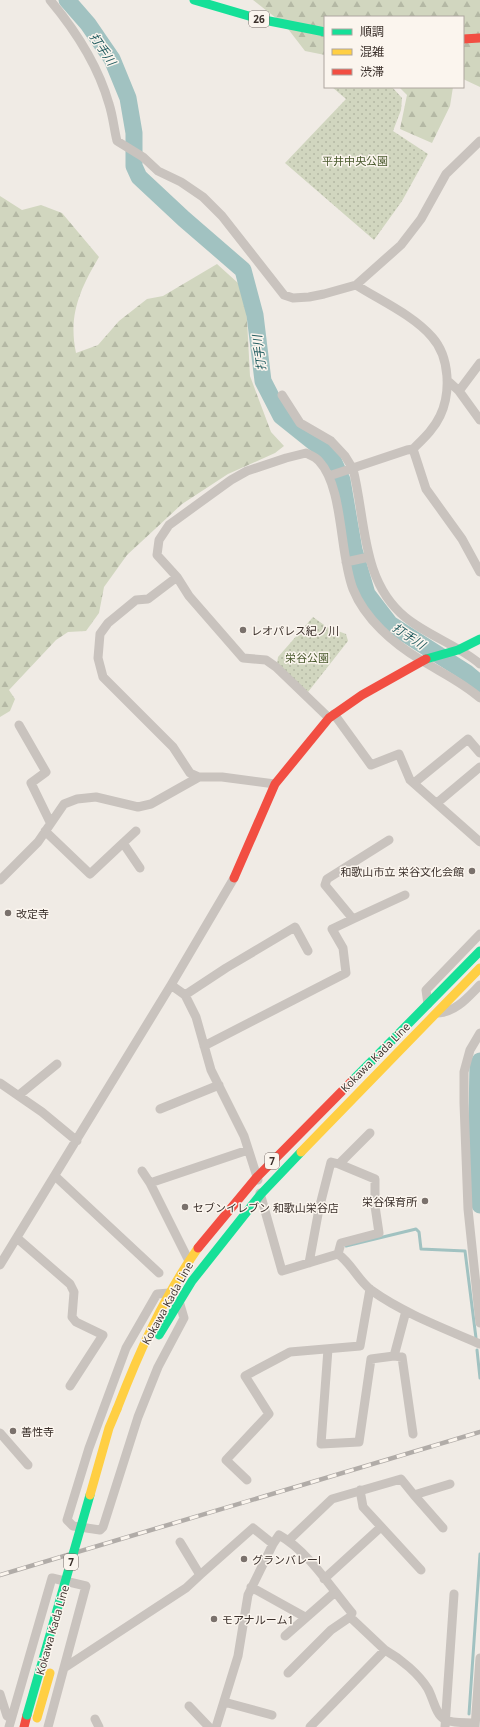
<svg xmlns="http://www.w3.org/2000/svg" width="480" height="1727" viewBox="0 0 480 1727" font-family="'Open Sans','Noto Sans JP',sans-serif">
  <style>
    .grass { fill: url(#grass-dots) }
    .forest { fill: url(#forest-firs) }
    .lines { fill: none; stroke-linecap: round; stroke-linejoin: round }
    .stream { stroke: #a1c2c1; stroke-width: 3 }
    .river { stroke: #a1c2c1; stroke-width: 17 }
    .street { stroke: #c9c3be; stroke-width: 9 }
    .fast { stroke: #16e098; stroke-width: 9 }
    .slow { stroke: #ffcf43; stroke-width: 9 }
    .jam { stroke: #f24e42; stroke-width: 9 }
    .rail-casing { stroke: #b1aca8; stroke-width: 4.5 }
    .rail { stroke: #fbf5ee; stroke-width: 3; stroke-dasharray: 9; stroke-linecap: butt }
    .fast-bridge { stroke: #16e098; stroke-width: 9 }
    .slow-bridge { stroke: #ffcf43; stroke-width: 9 }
    .poi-dot { fill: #7a716c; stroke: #fbf5ee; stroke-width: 1.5 }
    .labels { text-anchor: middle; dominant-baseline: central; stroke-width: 3; stroke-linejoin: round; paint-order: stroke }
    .shield { fill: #fbf5ee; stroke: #756b66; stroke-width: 1 }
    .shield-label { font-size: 10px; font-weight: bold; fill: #3b302b }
    .park-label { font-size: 11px; fill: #4a5a2e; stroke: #fbf5ee }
    .poi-label { font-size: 11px; fill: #3b302b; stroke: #fbf5ee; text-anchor: start }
    .street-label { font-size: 11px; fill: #3b302b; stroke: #fbf5ee }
    .water-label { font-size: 12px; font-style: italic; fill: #1f5a5e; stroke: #fbf5ee }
  </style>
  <defs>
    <pattern id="grass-dots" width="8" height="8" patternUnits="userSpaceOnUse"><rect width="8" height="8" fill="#d1d6bf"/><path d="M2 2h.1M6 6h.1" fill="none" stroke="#b4b8a4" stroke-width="1.8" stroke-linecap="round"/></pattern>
    <pattern id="forest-firs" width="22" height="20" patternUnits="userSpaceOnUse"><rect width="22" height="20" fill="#d1d6bf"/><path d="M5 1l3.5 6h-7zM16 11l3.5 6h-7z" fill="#b4b8a4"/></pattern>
  </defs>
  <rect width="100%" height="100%" fill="#f0ebe5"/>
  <path class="grass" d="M332 87H392L402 98 401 110 393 131 428 154 402 201 374 240 285 163 346 99Z
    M313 617 327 627 346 634 348 641 308 692 277 664 278 657Z"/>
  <path class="forest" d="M253 0H480V87L463 79V17H325V55L305 51 285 25Z
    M399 87H453L450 106 432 143 400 129 407 95Z
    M0 196 22 210 41 205 62 213 99 257C80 289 68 315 76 353L98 345 119 321 147 299 163 296 217 264 238 283 246 301 250 376 271 432 284 446 275 453 228 474 182 504 127 555 104 587 99 613 86 631 68 632 56 640 9 690 15 699 10 711 0 717Z"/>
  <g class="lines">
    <path class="stream" d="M346 1246 416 1229 419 1232 421 1249 465 1251 476 1338
      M477 1350 480 1378
      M469 1714 480 1554"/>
    <path class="river" d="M67 0 88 24 112 59 128 98 134 133V166L139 177 184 219 243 270 255 315 263 381 281 416 331 456 342 480 354 550 367 594 390 624 467 673 480 684
      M480 1061 478 1065 476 1160 480 1205"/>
    <path class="street" d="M50 0C76 31 98 65 109 104 113 116 114 129 117 141L143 157 158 171 181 182 203 197 222 216 284 295 293 298 309 297 324 294 356 285 401 245 421 219 446 174 480 141
      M356 285C381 301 413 315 432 337 450 357 451 393 440 416 434 429 423 439 413 449L426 489 462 539 480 572
      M447 380 459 391 480 420
      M459 391 480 363
      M282 395 300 423 331 441 345 456 353 469C366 520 361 581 405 617 428 636 458 645 480 664
      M329 476 407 450 413 449
      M346 562 369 557
      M177 577 148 599 136 600 108 623 100 634 98 658 103 677 173 747 190 773 199 777
      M334 714 371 765 399 754 410 780 480 842
      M329 718 276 667 266 660 243 658 189 596 177 577 157 555 159 540 169 525 231 480 247 471 286 458 306 453C310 455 316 457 319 461 344 488 339 553 353 589 365 619 394 644 421 660 442 673 462 682 480 698
      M19 725 46 772 31 783 50 822
      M414 783 468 739 480 753
      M437 803 480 767
      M45 831 90 874 123 843 140 868
      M389 840 327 879 325 885 353 919 405 895
      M123 843 136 831
      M0 880 38 842 64 804 77 799 96 797 138 807 151 804 199 777H222L275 784
      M171 985 185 995 196 1017 211 1070 244 1136 258 1180
      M185 995 226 968 295 927 308 951
      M428 1004 426 990 480 934
      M438 1013C456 1012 468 997 480 985
      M480 1033 470 1050 464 1072V1103L468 1209 480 1323
      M204 1046 346 973 343 948 332 929 353 919
      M0 1083 42 1112 77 1141
      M19 1095 57 1064
      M160 1109 219 1085
      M142 1171 150 1183 189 1261
      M55 1176 159 1273
      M150 1183 248 1150
      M260 1193 282 1271 338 1254C351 1263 358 1280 371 1290 403 1313 443 1328 480 1344
      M17 1238 70 1284 74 1292 72 1317 76 1322 103 1335 70 1386
      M338 1254 341 1243 379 1233 375 1206V1179L339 1164 370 1133
      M309 1263 319 1209 331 1162 339 1164
      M0 1265 171 985 234 878
      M169 1293 157 1294 126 1348 89 1448 67 1520 73 1526 100 1530 103 1527 138 1417 158 1367 184 1318 179 1301
      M328 1349 321 1444 359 1442 371 1359 394 1356 406 1311
      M394 1356 402 1357 413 1434
      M0 1433 28 1465
      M247 1480 226 1460 269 1414 245 1376 290 1352 360 1346 370 1289
      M360 1490 363 1507 421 1570
      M443 1528 414 1495 450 1484
      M289 1540 332 1499 401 1479 414 1495
      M200 1575 253 1528 273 1544 279 1535C308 1551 331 1588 352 1613L350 1617 385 1650
      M324 1579 381 1527
      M251 1587 305 1617
      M285 1636 334 1593
      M64 1668 186 1588 200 1575 180 1542
      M288 1673 331 1630 350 1617
      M0 1694 7 1716
      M224 1702 272 1715
      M189 1706 209 1727
      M95 1719 99 1727
      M9 1727 52 1578 86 1586 48 1727
      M216 1727 238 1656 248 1595 273 1544
      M310 1727 385 1650C401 1659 419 1674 428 1689 433 1698 436 1715 444 1719 452 1724 466 1722 475 1723
      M445 1727 454 1594
      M475 1727 480 1658"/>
    <path class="fast" d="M194 0 259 19 325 32
      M426 659 458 650 480 639
      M352 1081 480 951
      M159 1335 192 1281 261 1194 301 1152"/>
    <path class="slow" d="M301 1152 480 968
      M117 1409C139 1352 163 1298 198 1248"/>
    <path class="jam" d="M463 39 480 38
      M234 878 275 784 329 718 362 695 426 659
      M198 1248 257 1177 352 1081
      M24 1727 27 1715"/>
    <g class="rail-casing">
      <path id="rail" d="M0 1575 480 1432"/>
    </g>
    <use href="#rail" class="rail"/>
    <path class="fast-bridge" d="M27 1715 90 1495"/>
    <path class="slow-bridge" d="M90 1495 109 1428 117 1409
      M37 1718 50 1673"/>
  </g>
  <g class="poi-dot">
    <circle cx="243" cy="630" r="4"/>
    <circle cx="472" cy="871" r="4"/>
    <circle cx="8" cy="913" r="4"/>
    <circle cx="425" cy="1201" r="4"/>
    <circle cx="185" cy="1207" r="4"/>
    <circle cx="13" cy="1431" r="4"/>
    <circle cx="244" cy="1559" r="4"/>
    <circle cx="214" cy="1619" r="4"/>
  </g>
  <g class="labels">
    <g class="shield">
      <rect x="249" y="11" width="20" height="16" rx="3"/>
      <rect x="265" y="1153" width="14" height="16" rx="3"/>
      <rect x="64" y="1554" width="14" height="16" rx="3"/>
    </g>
    <g class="shield-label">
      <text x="259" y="19">26</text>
      <text x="272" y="1161">7</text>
      <text x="71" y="1562">7</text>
    </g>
    <g class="park-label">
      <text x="355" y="160">平井中央公園</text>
      <text x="307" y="657">栄谷公園</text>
    </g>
    <g class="poi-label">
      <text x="251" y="630">レオパレス紀ノ川</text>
      <text x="464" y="871" text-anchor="end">和歌山市立 栄谷文化会館</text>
      <text x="16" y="913">改定寺</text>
      <text x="417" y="1201" text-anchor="end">栄谷保育所</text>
      <text x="193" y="1207">セブンイレブン 和歌山栄谷店</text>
      <text x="21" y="1431">善性寺</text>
      <text x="252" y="1559">グランバレーI</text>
      <text x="222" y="1619">モアナルーム1</text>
    </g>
    <g class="street-label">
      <text transform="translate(375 1057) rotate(-45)">Kokawa Kada Line</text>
      <text transform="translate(167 1303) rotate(-61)">Kokawa Kada Line</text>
      <text transform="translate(52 1630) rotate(-74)">Kokawa Kada Line</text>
    </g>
    <g class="water-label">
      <text transform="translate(103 49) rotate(56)">打手川</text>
      <text transform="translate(259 353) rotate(-97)">打手川</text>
      <text transform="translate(409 636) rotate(34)">打手川</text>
    </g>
  </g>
  <rect x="324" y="16" width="140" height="72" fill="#fbf5ee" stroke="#aea6a0"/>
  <rect x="332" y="29" width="20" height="6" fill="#16e098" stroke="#aea6a0"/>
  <text x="360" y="36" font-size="12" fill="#3b302b">順調</text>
  <rect x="332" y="49" width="20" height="6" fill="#ffcf43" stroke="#aea6a0"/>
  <text x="360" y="56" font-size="12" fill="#3b302b">混雑</text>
  <rect x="332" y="69" width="20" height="6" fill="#f24e42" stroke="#aea6a0"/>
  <text x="360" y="76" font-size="12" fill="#3b302b">渋滞</text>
</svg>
